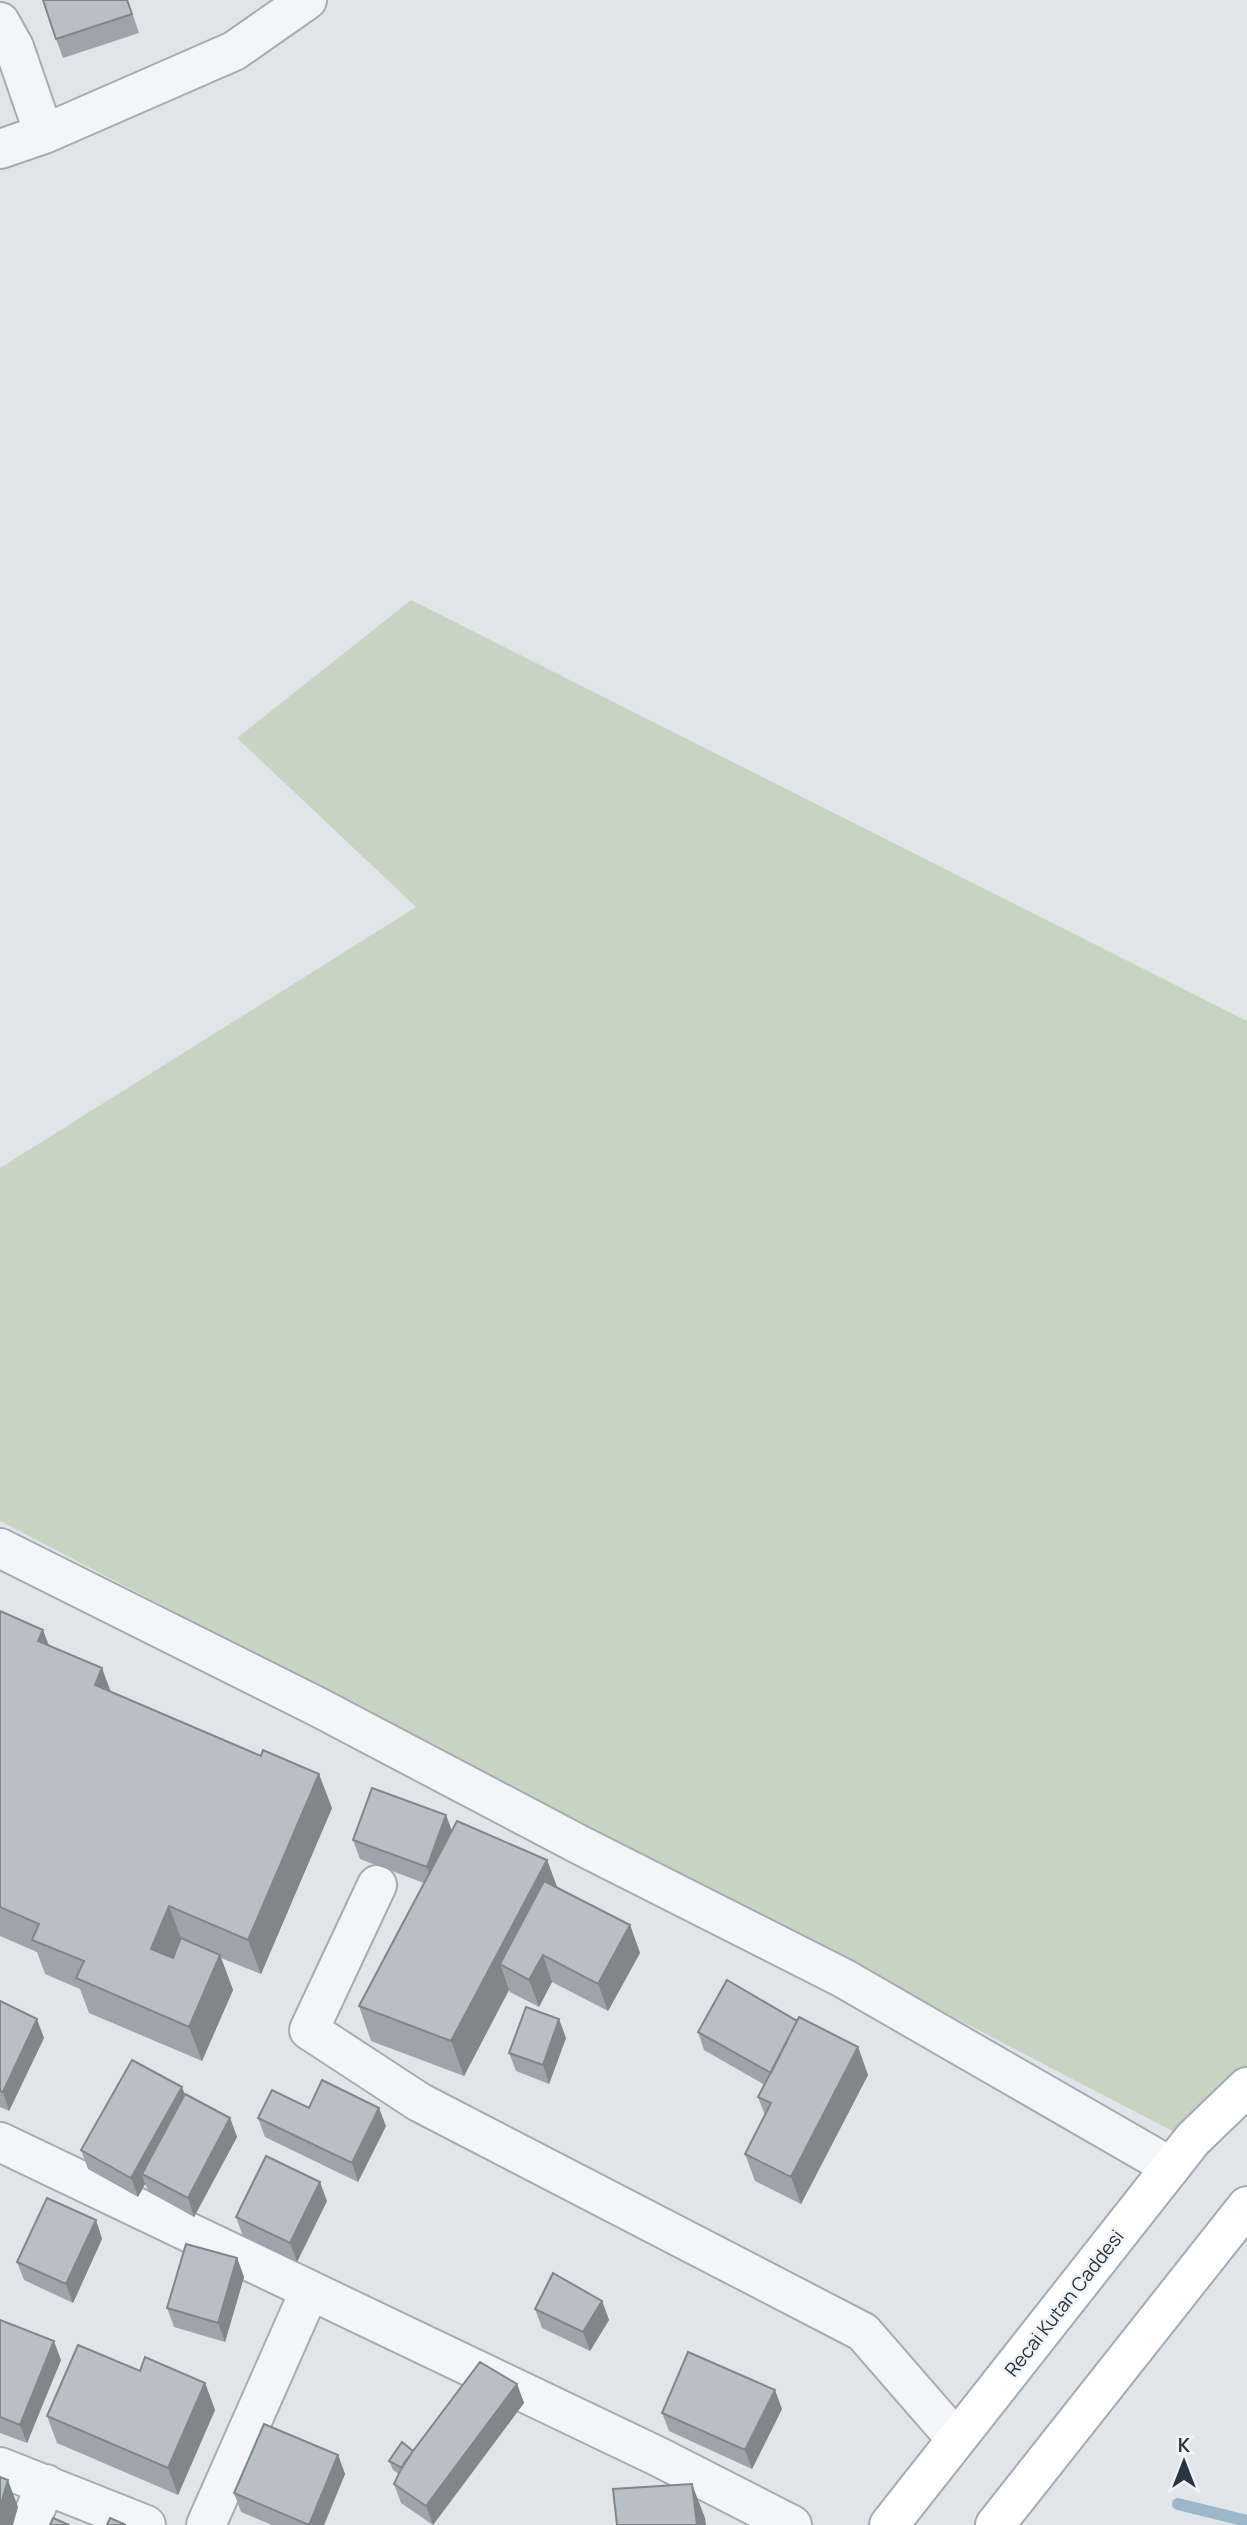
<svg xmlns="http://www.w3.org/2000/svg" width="1247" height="2525" viewBox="0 0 1247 2525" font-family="Manrope,sans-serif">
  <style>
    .green { fill: #c8d4c2 }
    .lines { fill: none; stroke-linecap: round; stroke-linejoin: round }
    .stream { stroke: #9bb7ca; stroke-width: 12 }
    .minor-casing { stroke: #a6acb4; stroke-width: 42 }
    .major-casing { stroke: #a0abb6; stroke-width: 42 }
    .minor { stroke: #f3f5f8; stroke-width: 38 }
    .major { stroke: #fff; stroke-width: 38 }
    .wall { fill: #9ea4ab }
    .shaded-wall { fill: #81868b }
    .building { fill: #b8bfc7; stroke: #81868b; stroke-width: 2 }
    .labels { text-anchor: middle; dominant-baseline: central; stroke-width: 5; stroke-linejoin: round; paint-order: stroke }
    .street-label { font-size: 19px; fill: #293442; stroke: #f0f4f7 }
  </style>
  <rect width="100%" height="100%" fill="#e1e5ea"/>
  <path class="green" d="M411 600 1247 1021V2071L1182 2136 0 1521V1168L416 907 237 738Z"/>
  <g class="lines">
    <path class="stream" d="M1178 2504 1247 2521"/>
    <g class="minor-casing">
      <path id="minor" d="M0 22 14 47 44 134
        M0 149 44 134 234 51 307 0
        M0 1548 318 1707 580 1845 843 1978 1171 2167
        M377 1885 309 2030 419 2102 863 2332 956 2439
        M0 2142 659 2457 792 2525
        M0 2467 146 2525
        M29 2525 46 2484
        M206 2525 310 2290"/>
    </g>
    <g class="major-casing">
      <path id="major" d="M889 2525 1193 2139 1247 2087
        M995 2525 1247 2206"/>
    </g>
    <use href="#minor" class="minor"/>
    <use href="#major" class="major"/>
  </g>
  <path class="wall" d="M128 0 139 33 63 58 56 39Z
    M0 1611 49 1646 111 1692 332 1808 261 1974 221 1958 233 1990 202 2061 89 2013 80 1989 45 1974 37 1952 0 1936Z
    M446 1815 452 1831 547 1860 557 1887 630 1925 640 1953 608 2011 552 1982 539 2007 510 1992 509 1990 464 2076 371 2041 359 2006 424 1883 360 1859 353 1840Z
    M0 2001 44 2038 9 2111 0 2107Z
    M797 2021 858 2047 868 2075 801 2204 755 2181 745 2154 765 2115 758 2097 765 2085 704 2050 698 2032Z
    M566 2038 549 2084 516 2071 509 2053Z
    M185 2094 230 2118 237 2137 194 2217 149 2192 145 2184 138 2197 88 2169 81 2150Z
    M309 2108 386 2126 358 2182 265 2137 258 2118Z
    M327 2201 297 2262 243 2236 236 2217Z
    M96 2220 102 2239 73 2303 24 2280 17 2262Z
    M237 2258 244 2277 225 2342 174 2327 167 2308Z
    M602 2301 609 2320 590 2351 542 2328 535 2309Z
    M0 2320 61 2360 27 2443 0 2433Z
    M140 2371 205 2383 215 2410 178 2495 57 2443 47 2416Z
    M517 2384 524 2403 433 2525 401 2503 394 2484 399 2474 393 2470 389 2461 413 2451Z
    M782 2409 752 2469 669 2431 662 2413Z
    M338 2455 345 2474 324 2525H272L241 2512 234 2493Z"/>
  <path class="shaded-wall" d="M43 1630 56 1664 38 1641Z
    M102 1668 115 1703 95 1685Z
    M319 1774 332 1808 261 1974 248 1940Z
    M446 1815 453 1834 434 1886 427 1867Z
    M547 1860 560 1895 500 1964 509 1990 464 2076 451 2041Z
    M169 1906 182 1941 164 1983 151 1949Z
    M630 1925 640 1953 608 2011 598 1984Z
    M220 1955 233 1990 202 2061 189 2027Z
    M543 1955 552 1982 539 2007 529 1980Z
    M37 2019 44 2038 9 2111 3 2092Z
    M559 2019 566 2038 549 2084 543 2065Z
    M858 2047 868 2075 801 2204 791 2177Z
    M182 2087 189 2106 142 2174 145 2184 138 2197 131 2178Z
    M379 2108 386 2126 358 2182 352 2163Z
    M230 2118 237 2137 194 2217 188 2198Z
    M320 2182 327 2201 297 2262 290 2243Z
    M96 2220 102 2239 73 2303 66 2284Z
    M237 2258 244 2277 225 2342 218 2323Z
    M602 2301 609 2320 590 2351 583 2332Z
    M54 2341 61 2360 27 2443 20 2425Z
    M205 2383 215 2410 178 2495 168 2468Z
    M517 2384 524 2403 433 2525 426 2506Z
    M775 2390 782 2409 752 2469 745 2450Z
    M338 2455 345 2474 324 2525H309Z
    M8 2480 18 2507 13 2525H0V2507Z
    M692 2484 705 2518 706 2525H697Z"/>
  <path class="building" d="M43 0H127L132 14 56 39Z
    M0 1611 43 1630 38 1641 102 1668 95 1685 261 1756 263 1750 319 1774 248 1940 169 1906 151 1949 173 1958 181 1938 220 1955 189 2027 76 1978 84 1961 32 1940 39 1924 0 1907Z
    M372 1788 446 1815 427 1867 353 1840Z
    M457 1821 547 1860 451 2041 359 2006Z
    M544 1881 630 1925 598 1984 543 1955 529 1980 500 1964Z
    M727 1980 797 2021 771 2073 698 2032Z
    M0 2001 37 2019 3 2092 0 2091Z
    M526 2007 559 2019 543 2065 509 2053Z
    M799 2017 858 2047 791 2177 745 2154 771 2103 758 2097Z
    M132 2060 182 2087 131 2178 81 2150Z
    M322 2080 379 2108 352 2163 258 2118 272 2090 309 2108Z
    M185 2094 230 2118 188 2198 142 2174Z
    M266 2156 320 2182 290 2243 236 2217Z
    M47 2198 96 2220 66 2284 17 2262Z
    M186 2244 237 2258 218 2323 167 2308Z
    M553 2273 602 2301 583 2332 535 2309Z
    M0 2320 54 2341 20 2425 0 2417Z
    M78 2345 140 2371 145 2357 205 2383 168 2468 47 2416Z
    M688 2352 775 2390 745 2450 662 2413Z
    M480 2362 517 2384 426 2506 394 2484 404 2463Z
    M264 2424 338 2455 309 2525 234 2493Z
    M402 2442 413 2451 402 2468 389 2461Z
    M0 2477 8 2480 0 2507Z
    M692 2484 697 2525H617L613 2489Z
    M53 2518 69 2525H50Z
    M110 2518 126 2525H107Z"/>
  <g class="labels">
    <g class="street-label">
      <text transform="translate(1064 2303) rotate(-52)">Recai Kutan Caddesi</text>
    </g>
  </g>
  <g transform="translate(1184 2462)" stroke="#f0f4f7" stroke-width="5" paint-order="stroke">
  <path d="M0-5L12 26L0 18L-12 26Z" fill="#293442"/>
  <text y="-10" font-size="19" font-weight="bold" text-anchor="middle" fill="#293442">K</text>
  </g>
</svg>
